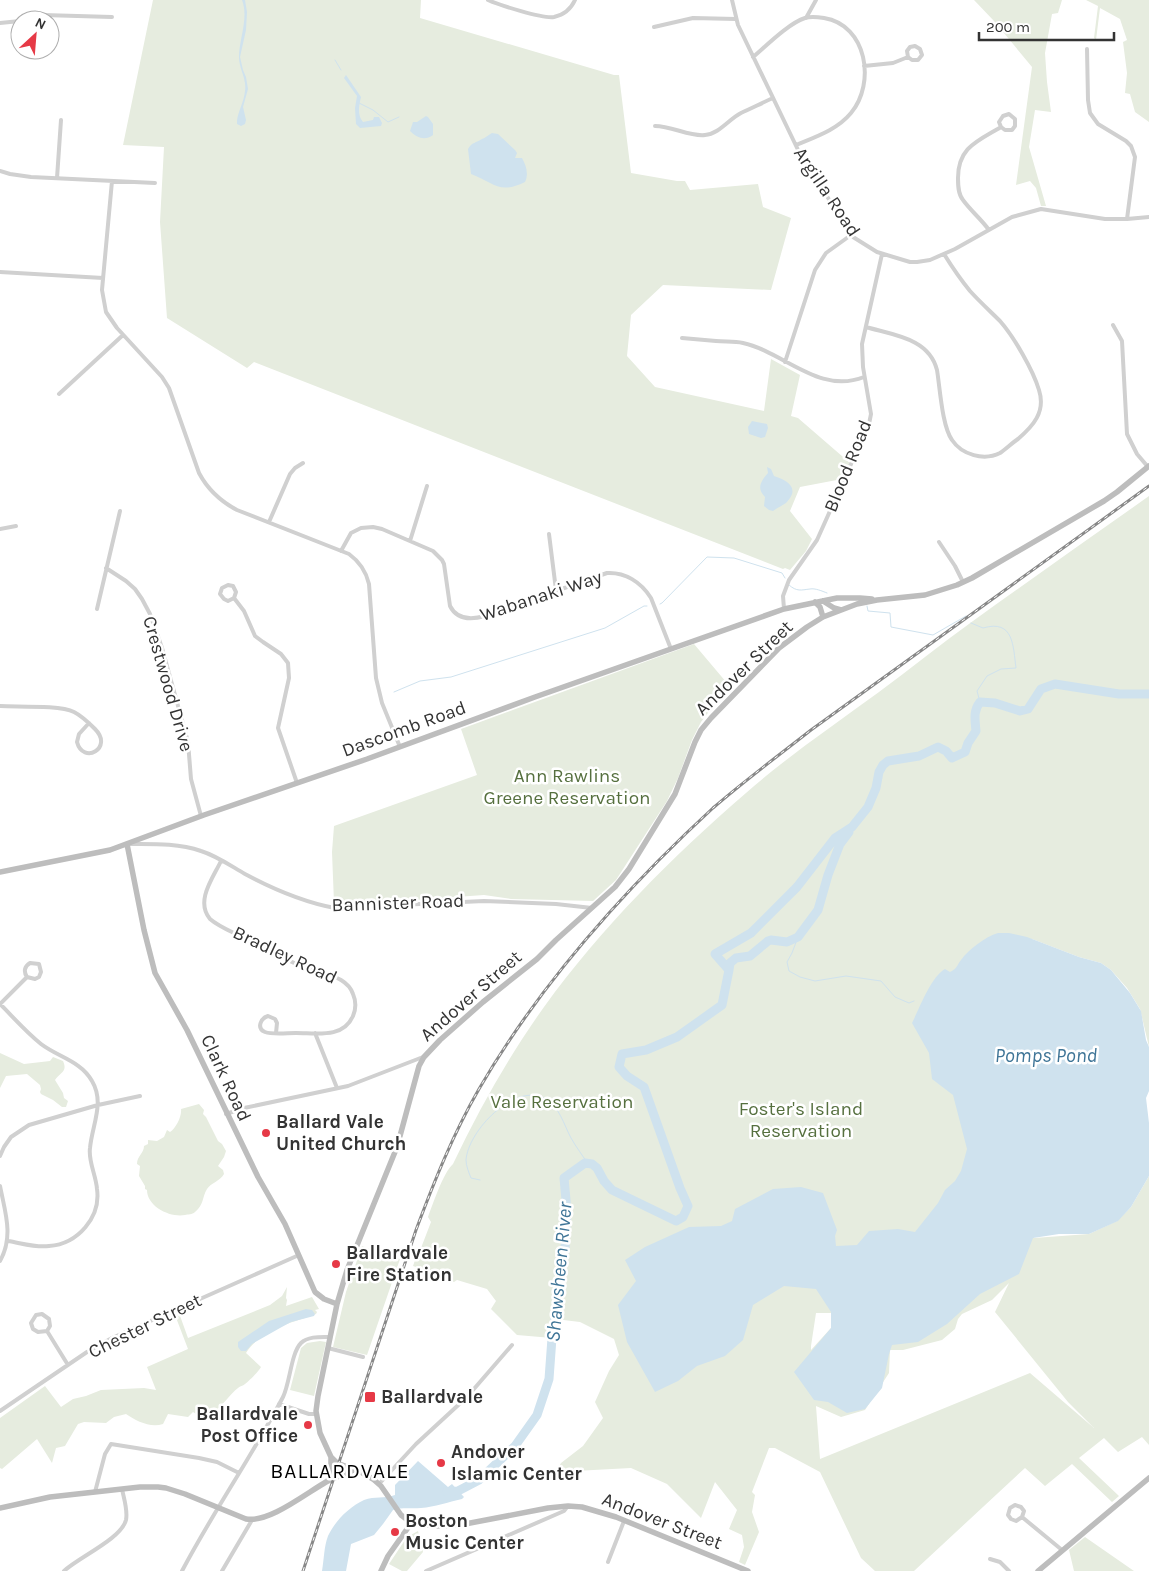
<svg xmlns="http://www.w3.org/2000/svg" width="1149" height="1571" viewBox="0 0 1149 1571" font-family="Karla,sans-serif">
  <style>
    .green { fill: #e6ecdf; fill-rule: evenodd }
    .water { fill: #cfe2ee }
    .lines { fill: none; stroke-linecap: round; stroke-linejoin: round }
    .stream { stroke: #cfe2ee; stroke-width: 1 }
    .river { stroke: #cfe2ee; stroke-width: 9 }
    .street { stroke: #d0d0d0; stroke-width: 4 }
    .secondary { stroke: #bdbdbd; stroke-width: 5.5 }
    .rail-casing { stroke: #888; stroke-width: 3 }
    .rail { stroke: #fff; stroke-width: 1; stroke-dasharray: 4; stroke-linecap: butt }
    .poi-dot { fill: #e63946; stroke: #fff; stroke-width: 2 }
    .labels { text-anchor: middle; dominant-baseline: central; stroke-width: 5; stroke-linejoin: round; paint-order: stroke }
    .street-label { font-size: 19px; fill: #333; stroke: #fff }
    .park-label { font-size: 19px; fill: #56703f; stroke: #fff }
    .poi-label { font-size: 19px; font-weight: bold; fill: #333; stroke: #fff; text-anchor: start }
    .water-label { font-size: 20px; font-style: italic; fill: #3f7597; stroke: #fff }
    .quarter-label { font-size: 21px; letter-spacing: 1px; fill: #000; stroke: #fff }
  </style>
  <rect width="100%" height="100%" fill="#fff"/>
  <path class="green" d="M153 0H421L420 18 614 75H619L631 173 677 181H685L690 190 758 184 763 207 791 218 771 290 663 285 631 315 627 356 655 387 764 411 771 359 800 375 791 416 798 418 850 463 842 479 800 487 790 511 812 539 806 551 790 570 785 568 783 569 254 362 247 368 167 318 160 222 164 147 123 145Z
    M974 0H1062L1058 13 1052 14 1045 53 1047 82 1051 112 1035 110 1029 147 1046 206H1041L1036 188 1030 181 1016 185 1032 67 994 21Z
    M1086 0H1149V122L1135 112 1130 94 1125 93 1127 73 1123 42 1127 40 1120 19 1100 8 1096 40 1094 38 1098 6Z
    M1149 496V1047L1140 1009 1127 988 1111 970 1101 963 1079 957 1032 939 1034 1238 1089 1234 1117 1221 1131 1207 1149 1176V1445L1142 1437 1118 1452 1104 1438 1079 1458 1119 1496 1112 1502 1072 1464 1045 1486 1025 1468 914 1571H875L861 1558 820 1472 775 1448H769L752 1492 755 1495 752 1512 759 1532 745 1565 739 1562 744 1547 742 1535 729 1529 737 1510 715 1482 701 1518 667 1484 631 1468 556 1472 561 1463 583 1446 603 1418 595 1402 609 1371 619 1355 614 1339 580 1322 555 1319 552 1338 517 1335 491 1309 496 1301 487 1289 457 1280 454 1282 426 1273 428 1271 413 1266 419 1248H421L431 1222 428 1217C433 1204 443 1173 453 1164 479 1109 509 1056 544 1007 601 928 672 857 746 793 788 756 834 725 879 692 910 669 941 644 973 621 1031 579 1090 538 1149 496ZM1009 1283 995 1312 1068 1402 1094 1428 1030 1373 820 1459 816 1406 841 1417 865 1410 889 1373 890 1350H903L942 1340 955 1329 958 1319 962 1314 992 1300ZM816 1313H831V1328L811 1350V1346Z
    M694 644 732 689 714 705 701 722 692 740 678 778 667 801 616 880 593 901 511 899 484 895 386 902 334 903 332 852 334 826 477 775 461 729Z
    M0 1053 24 1064 50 1061 53 1057 63 1061C68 1072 60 1072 55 1080L63 1093 64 1098 68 1101 66 1107H62L53 1100 41 1094 40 1092 41 1089 40 1085 27 1074 6 1076 0 1088Z
    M199 1104 204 1110 203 1114 206 1117 218 1141 222 1144 226 1151 224 1157 218 1166 223 1170 224 1174C220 1181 211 1183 207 1189 202 1197 204 1205 195 1212 192 1215 188 1214 185 1215 171 1218 147 1207 147 1190L145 1189V1186L139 1176 140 1166 137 1164C137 1156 144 1153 144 1146L148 1144V1140L157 1141 164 1137 167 1130 170 1132C176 1128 182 1116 181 1109Z
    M362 1246 400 1259 367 1355 333 1347 346 1292Z
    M287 1287 286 1298 287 1300 286 1306 312 1297 319 1309 315 1310 317 1312 316 1314C292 1323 261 1329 246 1353L261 1367C259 1371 249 1381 245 1384 243 1386 240 1386 238 1388 230 1394 221 1408 212 1413 205 1416 199 1416 193 1412L188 1417 168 1414 163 1424C150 1428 136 1421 126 1414L114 1417 106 1423 84 1422 78 1424 65 1446 56 1448 52 1463 37 1439 2 1469 0 1468V1418L45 1386 61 1407 73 1399 86 1396 101 1390 144 1388 156 1390 147 1367 188 1349 175 1315 179 1313 188 1338 270 1305 282 1296Z
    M320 1341 326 1342 314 1396 290 1390 301 1348 307 1343Z
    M418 1531 423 1552 407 1571H402L389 1564 407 1537Z
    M1085 1537 1134 1571H1074L1069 1550Z"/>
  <path class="water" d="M242 0H245L247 12 246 30 240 57 243 70 246 77 248 89 243 107 246 120 245 124 241 126 237 124V121C238 111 244 102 245 91 247 79 239 69 239 57 239 39 249 18 242 0Z
    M346 75 361 97C359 105 357 115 363 122L373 120 374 117H379L382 123 381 126 360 128 356 124 355 108 357 96 344 78Z
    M426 116 428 117 433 124V135C425 141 417 138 410 131L413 122H417Z
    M492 133 498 134 515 150 517 153 515 158H522C526 165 529 174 525 182 499 195 493 182 471 174L468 149C472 142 476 143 482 139 485 138 488 135 492 133Z
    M752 421 767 424 768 428 765 437 761 438 749 434 748 427Z
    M767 467 771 469 774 476C787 480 801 488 786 503 783 505 777 508 773 511L769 510 764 506 765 497C756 488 761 481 768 473Z
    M998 933H1009L1027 937 1079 957 1101 963 1111 970 1130 993 1141 1011 1146 1040 1149 1047V1091L1146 1098 1149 1123V1176L1131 1207 1118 1221 1089 1234H1059L1033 1238 1019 1274 980 1294 947 1324 918 1342 892 1345 889 1354 882 1388 865 1409 847 1413 828 1402 814 1400 794 1372 831 1328V1312L816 1289 784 1286 753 1305 743 1340 725 1356 697 1366 678 1381 655 1392 627 1342 618 1305 636 1281 625 1260 645 1247 689 1227 721 1226 732 1221 735 1209 773 1189 801 1187 823 1193 837 1230 835 1236 836 1246 857 1245 869 1231 898 1229 915 1232 938 1203 945 1190 955 1181 961 1171 967 1149 953 1095 932 1079 929 1053 912 1023C920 1007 931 977 945 969L950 972C957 969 957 965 961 960 969 949 985 937 998 933Z
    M306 1309 312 1310 315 1314 314 1316 291 1322 280 1328 252 1344 246 1351H241L238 1347V1342L269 1321Z
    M418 1461 448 1487 452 1484 464 1497 462 1499C448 1502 435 1507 421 1508 411 1509 403 1507 393 1510L383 1524 374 1535 351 1544 346 1571H322C324 1560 324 1546 328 1536 335 1521 349 1507 364 1500 375 1496 384 1499 395 1495V1485Z"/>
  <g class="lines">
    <path class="stream" d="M335 60 341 70
      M359 103 373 110 388 122 399 117
      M789 585C797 592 801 590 810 589 815 588 822 591 827 593
      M660 604 662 603 707 557 734 558 782 573 785 578
      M867 606 868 611 890 613 891 627 933 635 966 616
      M971 623 983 628C1014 619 1013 646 1016 668L1001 669 987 676 977 691 980 702
      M394 692 420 681 451 677 605 628 644 606H647
      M798 937 792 953 787 962 789 971 800 977 815 981 846 976 881 981 895 997 909 1003 914 1001
      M480 1180 471 1178C469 1173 466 1166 466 1160 468 1131 514 1083 544 1098 559 1105 564 1125 571 1138 576 1147 583 1156 588 1164"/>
    <path class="river" d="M729 970 730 963 736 958 750 956 768 941 771 940 787 942 798 937 818 910 828 875 840 844 849 832
      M447 1492 458 1491 479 1480 515 1446 537 1415 549 1379 552 1338 565 1248 567 1211 564 1178 585 1163 592 1164 597 1168 604 1181 612 1190 676 1221 683 1217 688 1206 680 1188 644 1087 627 1076 619 1067 622 1054 646 1050 677 1037 722 1005 729 970 715 954 751 933 797 887 835 838 852 827 868 807 876 788 879 772 883 765 888 761 919 756 938 747 946 751 952 758 965 752 968 743 976 731C975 720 973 711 980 702L995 703 1020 711 1028 709 1041 689 1055 684 1119 694H1149"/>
    <path class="street" d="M488 0C499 5 543 19 554 17 563 15 571 9 575 0
      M732 0 738 25 800 154 853 237 877 252 910 262H917L930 260 955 249 1012 217 1041 209 1105 219H1127L1149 217
      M806 18 816 0
      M24 20 43 15 112 17
      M0 23 20 21
      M654 27 693 18 736 19
      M1087 49 1088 100 1090 113 1098 124 1126 141 1131 146 1135 157 1127 219
      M753 57C766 46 789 23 805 18 811 16 818 17 824 18 867 25 876 83 851 113 837 130 815 137 796 145
      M864 66 893 63 908 57 912 60H918L922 55 920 49 915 46 910 47 907 51 908 57
      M655 126C672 126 690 137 705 135 719 134 729 119 741 113 752 108 762 103 773 98
      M0 171 10 174 31 177 155 183
      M57 178 61 120
      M112 181 102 290 106 312 117 328 162 377 169 388 199 473C208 490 220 501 237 510L349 554C360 562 366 571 369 584L376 678 382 703 400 747
      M989 230C981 219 971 211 963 200 958 194 958 185 958 178 958 147 978 141 1001 127L999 122 1003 116 1009 114 1015 119V126L1012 130H1005L1001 127
      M0 272 103 278
      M1113 325 1122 341 1127 434 1137 454 1148 467
      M866 327C893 335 929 338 937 370 940 388 942 426 952 440 962 455 984 461 1000 453 1006 449 1012 443 1018 439 1033 426 1046 412 1039 390 1033 370 1014 337 1000 321 990 311 980 302 970 291 961 280 952 267 944 254
      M682 338C693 339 704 340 716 341 725 342 734 341 743 343 784 352 819 395 864 377
      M785 362 815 270 826 253 851 235
      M59 394 123 335
      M269 522 290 474 295 468 303 463
      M0 529 16 526
      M549 534 556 590
      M410 541 427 486
      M939 542 955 566 963 582
      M341 551 351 533 361 528 373 527 382 529 433 551 442 560 444 564 450 606C457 620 471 620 485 616L607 573C625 572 641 582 651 598L671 649
      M106 568 126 581 135 589 142 599 150 614 162 648 188 742 191 779 201 816
      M234 598 236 592 233 586 228 585 222 588 220 594 224 599 228 601 234 598 244 611 255 636 263 642 281 654 288 663 289 678 278 728 297 783
      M97 609 120 511
      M784 609 783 596 789 580 817 540 869 424 871 414 863 367 862 344 882 254
      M0 706C18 707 60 705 74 712 82 716 89 723 95 729 114 748 83 765 77 742L79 734 89 723
      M129 844C153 844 178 843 201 851 217 856 231 866 245 874 273 889 303 902 335 908L484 901 556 904 592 908
      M221 861C213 878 195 901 210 919 218 926 230 931 240 936 260 946 280 957 301 966 314 971 329 973 341 980 346 983 351 988 353 994 356 1001 356 1009 353 1016 343 1039 316 1033 296 1033 287 1033 273 1035 265 1032 256 1028 261 1018 268 1016L275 1019 277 1023 276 1033
      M0 1004C13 1017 26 1032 41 1044 58 1057 81 1061 92 1081 105 1103 92 1125 90 1148 88 1161 96 1175 97 1189 101 1217 78 1244 49 1246 36 1248 21 1243 8 1241
      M0 1004 27 977 35 979 39 977 41 972 39 964 30 963C25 966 23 971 27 977
      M315 1033 337 1088
      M226 1114 244 1108 348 1086 423 1057
      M0 1156 4 1147 11 1137 29 1125 98 1105 140 1096
      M0 1186C5 1212 14 1236 0 1261
      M47 1331 38 1332 33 1329 31 1323 36 1315 42 1314 49 1319 50 1326 47 1331 68 1365
      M328 1348 363 1357
      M279 1404 309 1414H317
      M0 1411 87 1352 112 1338 299 1255
      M379 1484 416 1444 467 1397 512 1345
      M95 1492 105 1454 111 1444 199 1458 217 1462 239 1473
      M1022 1517 1016 1521 1011 1519 1008 1515 1010 1508 1015 1505 1021 1507 1024 1511 1022 1517 1062 1550
      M990 1559 1000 1562 1009 1571
      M608 1562 624 1521
      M64 1571C79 1557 121 1539 126 1520 128 1510 124 1499 122 1489
      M182 1571C213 1512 252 1456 283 1397 290 1383 291 1353 301 1343 308 1336 321 1337 330 1337
      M222 1571 252 1520
      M426 1571 564 1511 568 1506"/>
    <path class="secondary" d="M823 601 834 608 841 610
      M815 602 820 607 823 617
      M127 844 144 930 155 973 187 1030 258 1177 285 1224 315 1292 324 1299 337 1304
      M0 872 110 850 204 815 367 759 535 697 784 609 837 598H860L872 599
      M328 1481 331 1468V1457
      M0 1508 50 1497 140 1487H158L166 1488 185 1494 246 1519C269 1523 305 1494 326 1482 335 1477 345 1474 354 1470
      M381 1571 388 1556 412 1522
      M748 1571 616 1517 582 1507 568 1506 548 1508 460 1525 436 1526 416 1524 409 1521 401 1515 381 1486 373 1479 361 1472 337 1463 331 1457 320 1433 316 1411 318 1396 337 1304 347 1270 397 1147 419 1066 424 1057 440 1040 483 1002 537 959 556 940 615 887 629 869 675 794 695 742 701 730 711 718 779 648 807 627 823 617 857 604 877 600 925 595 957 585 972 578 1104 501 1117 492 1149 466
      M1038 1571 1149 1478"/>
    <g class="rail-casing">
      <path id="rail" d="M303 1571 416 1230C434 1182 453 1134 479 1089 540 984 624 890 713 808 744 781 778 756 811 730L1149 486"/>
    </g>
    <use href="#rail" class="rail"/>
  </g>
  <g class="poi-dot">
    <circle cx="266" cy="1133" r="5"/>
    <circle cx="336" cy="1264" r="5"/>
    <rect x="364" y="1391" width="12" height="12" rx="2.5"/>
    <circle cx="308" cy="1425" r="5"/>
    <circle cx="441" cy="1463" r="5"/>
    <circle cx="395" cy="1532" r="5"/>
  </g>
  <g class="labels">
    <g class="street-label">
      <text transform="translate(827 192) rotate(56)">Argilla Road</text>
      <text transform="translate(848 466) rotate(-68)">Blood Road</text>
      <text transform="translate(541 596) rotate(-18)">Wabanaki Way</text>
      <text transform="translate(744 668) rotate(-44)">Andover Street</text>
      <text transform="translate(168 684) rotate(74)">Crestwood Drive</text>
      <text transform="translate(404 729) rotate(-20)">Dascomb Road</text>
      <text transform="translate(398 903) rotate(-2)">Bannister Road</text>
      <text transform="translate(285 955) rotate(25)">Bradley Road</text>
      <text transform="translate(471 996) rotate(-41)">Andover Street</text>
      <text transform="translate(226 1078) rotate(65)">Clark Road</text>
      <text transform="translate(145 1326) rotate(-26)">Chester Street</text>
      <text transform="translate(662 1521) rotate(21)">Andover Street</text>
    </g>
    <g class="park-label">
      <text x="567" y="776">Ann Rawlins<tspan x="567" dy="22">Greene Reservation</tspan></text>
      <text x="562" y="1102">Vale Reservation</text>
      <text x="801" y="1109">Foster's Island<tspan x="801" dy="22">Reservation</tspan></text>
    </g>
    <g class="poi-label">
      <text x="276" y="1122">Ballard Vale<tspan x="276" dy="22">United Church</tspan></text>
      <text x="346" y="1253">Ballardvale<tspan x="346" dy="22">Fire Station</tspan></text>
      <text x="381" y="1397">Ballardvale</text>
      <text x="298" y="1414" text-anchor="end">Ballardvale<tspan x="298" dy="22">Post Office</tspan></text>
      <text x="451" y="1452">Andover<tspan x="451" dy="22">Islamic Center</tspan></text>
      <text x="405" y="1521">Boston<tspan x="405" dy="22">Music Center</tspan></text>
    </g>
    <g class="water-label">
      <text x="1046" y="1055">Pomps Pond</text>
      <text transform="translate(559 1272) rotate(-85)">Shawsheen River</text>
    </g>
    <g class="quarter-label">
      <text x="340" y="1471">BALLARDVALE</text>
    </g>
  </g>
  <g transform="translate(35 35) rotate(26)"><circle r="24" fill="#ffffff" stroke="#adadad"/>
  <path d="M0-4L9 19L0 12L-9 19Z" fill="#e63946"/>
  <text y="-8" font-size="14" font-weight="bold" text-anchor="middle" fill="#333333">N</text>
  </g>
  <path d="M979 32v8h135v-8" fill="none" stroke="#333333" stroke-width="2.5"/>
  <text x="986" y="32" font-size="15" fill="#333333" stroke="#ffffff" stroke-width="4" paint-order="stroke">200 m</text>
</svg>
